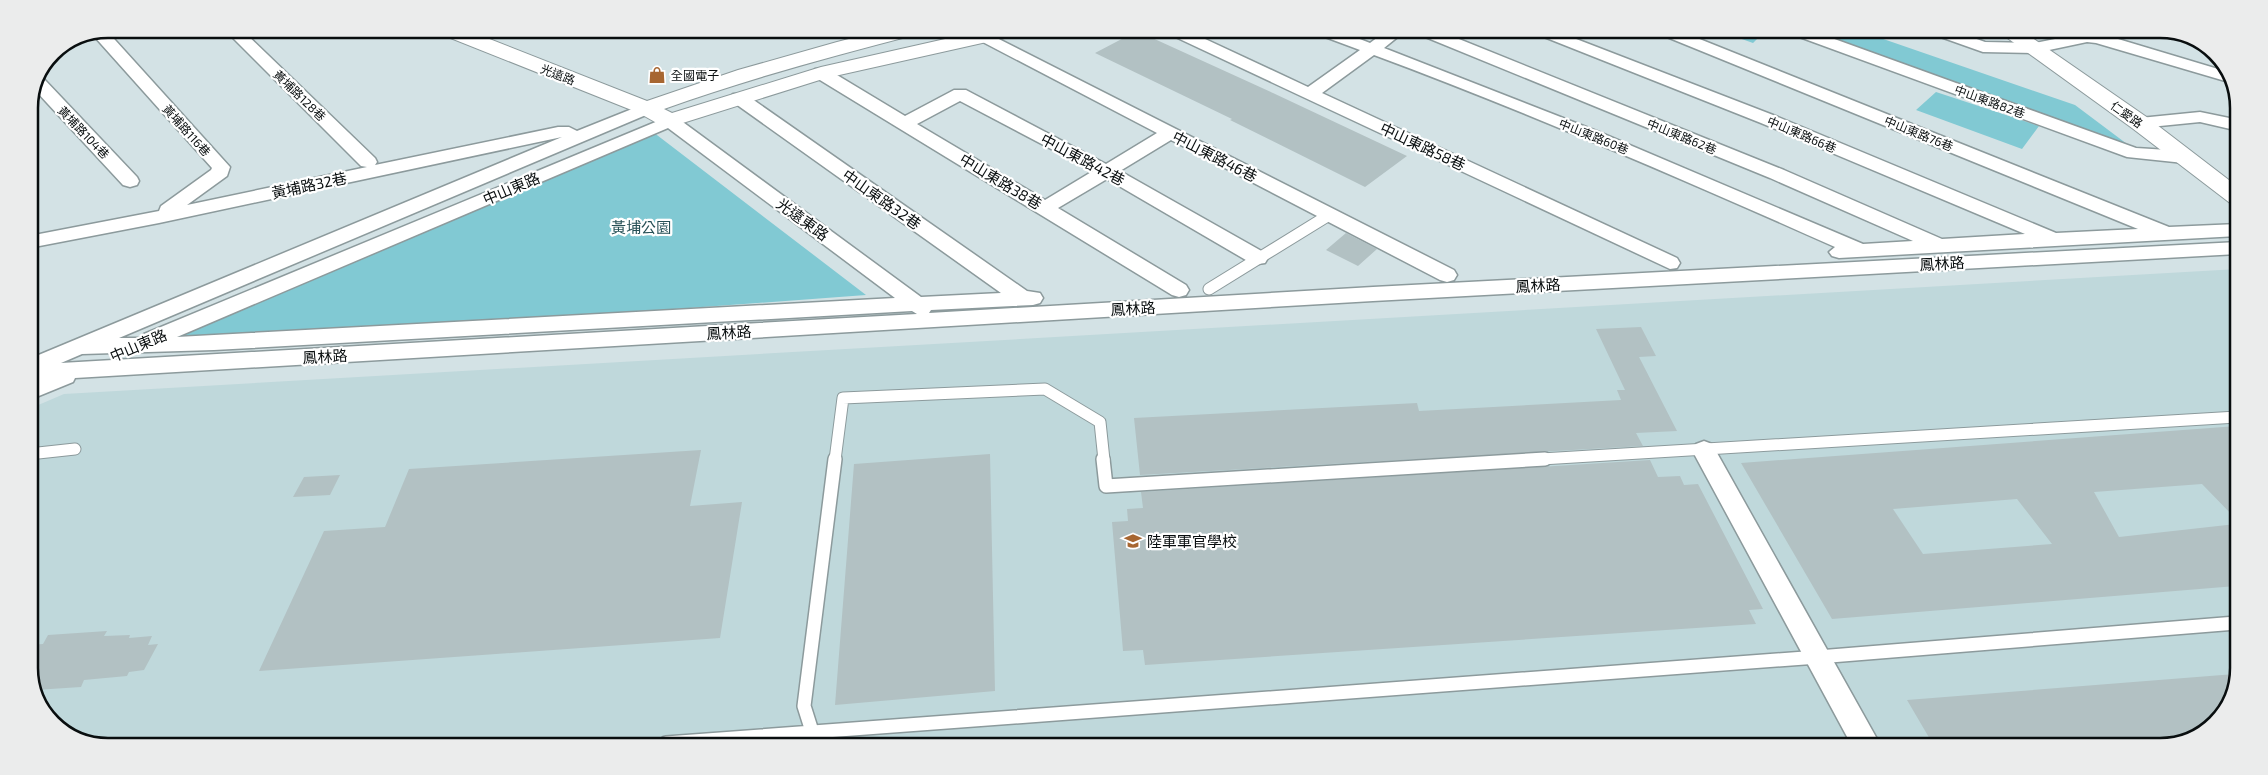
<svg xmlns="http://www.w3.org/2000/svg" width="2268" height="775" viewBox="0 0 2268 775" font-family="'Exo 2','Noto Sans TC',sans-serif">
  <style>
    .built { fill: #bfd8db }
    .green { fill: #81c9d3 }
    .building { fill: #b2c1c3; fill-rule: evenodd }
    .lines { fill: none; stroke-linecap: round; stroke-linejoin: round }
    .service-far1-casing { stroke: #8c9a9c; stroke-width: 13 }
    .service-casing { stroke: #8c9a9c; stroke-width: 16 }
    .minor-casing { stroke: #8c9a9c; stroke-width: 3 }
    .primary-casing { stroke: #8c9a9c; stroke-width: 2 }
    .service-far1 { stroke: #fff; stroke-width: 11 }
    .service { stroke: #fff; stroke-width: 13 }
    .minor { fill: #fff; fill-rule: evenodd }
    .primary { fill: #fff; fill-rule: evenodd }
    .labels { text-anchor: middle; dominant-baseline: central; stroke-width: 4.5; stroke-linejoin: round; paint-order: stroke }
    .far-street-label { font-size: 12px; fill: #090e0f; stroke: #fff }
    .far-poi-label { font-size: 12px; fill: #090e0f; stroke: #fff; text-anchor: start }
    .street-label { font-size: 15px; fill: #090e0f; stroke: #fff }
    .park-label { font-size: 15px; fill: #265056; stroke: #fff }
    .poi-label { font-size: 15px; fill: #090e0f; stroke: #fff; text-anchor: start }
    .rim { fill: none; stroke: #090e0f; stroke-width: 2.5 }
  </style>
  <rect width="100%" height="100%" fill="#d3e2e5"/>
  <path class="built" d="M2238 269 2235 693 2208 730 2161 746 82 742 45 716 29 673V409L64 394Z"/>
  <path class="green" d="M1722 32H1764L1753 43Z
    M1817 32H1863L2075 105 2131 147Z
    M1936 92 2039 126 2022 149 1916 110Z
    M653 132 866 295 214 343 141 344Z"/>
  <path class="building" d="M1137 31 1273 93 1407 156 1365 187 1230 120 1232 119 1095 53Z
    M1346 233 1377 249 1358 266 1326 250Z
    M1641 327 1656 356 1639 357 1677 431 1636 433 1643 446 1140 475 1134 418 1417 403 1419 411 1621 400 1617 390H1625L1596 329Z
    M2237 426 2236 519 2202 484 2094 492 2119 537 2236 524V586L1832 619 1741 463ZM2017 499 2052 544 1923 554 1893 509Z
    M701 450 690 506 742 502 720 638 259 671 324 531 385 527 409 469Z
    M990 454 995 691 835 705 854 464Z
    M1650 460 1658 477 1680 476 1684 485 1698 484 1763 609 1749 610 1756 624 1145 665 1143 650 1123 651 1112 522 1128 521 1127 509 1143 508 1141 492Z
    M340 475 330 495 293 497 304 477Z
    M107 631 104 636 130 635 129 638 152 636 148 645 158 644 144 670 129 672 127 676 84 680 81 687 35 690 29 673V645L43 644 48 635Z
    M2235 674V693L2208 730 2161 746H1934L1907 700Z"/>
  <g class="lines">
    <g class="service-far1-casing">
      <path id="service-far1" d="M1209 289 1329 215
        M29 454 75 449
        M835 460 843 398 1045 389 1100 422 1104 460
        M1525 460 2237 417"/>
    </g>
    <g class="service-casing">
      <path id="service" d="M1103 459 1106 486 1545 459
        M666 743 1818 657 2236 623
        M816 744 804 706 835 459"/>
    </g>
    <g class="minor-casing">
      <path id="minor" d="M224 29H241L375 158 377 162 375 165 558 127H569L577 131 647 103 653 104 656 108 653 112 119 338H142L144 334 670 116 676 117 921 297 1001 293 733 102 730 98 733 94H745L1027 291 1040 293 1043 298 1040 303 1033 305 931 310 929 313 1373 287 2238 242V254L1373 301 75 378 73 382 29 400V383L34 380 29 381V359L562 137 159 223 29 248V236L159 211 161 206 211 170 212 168 93 35 106 30 230 167 227 176 187 205 367 167 361 166ZM668 128 895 298 177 337ZM912 311 917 314 61 363 82 354 214 350Z
        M983 31 1454 270 1457 275 1454 280 1447 282 1440 280 1171 140 1120 171 1265 253 1268 258 1265 263 1258 264 1251 263 1107 179 1058 208 1186 285 1189 290 1186 295 1179 297 1172 295 815 77 813 73 815 69H827L905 116 954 90H966L1106 164 1157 133 977 39 975 36 977 33ZM960 101 1093 171 1045 200 917 124Z
        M1167 31H1188L1308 87 1360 50 1317 34 1315 31H1339L1370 43 1386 31H1405L1384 48 1599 132 1863 244 1913 241 1770 178 1418 34 1416 31H1439L1784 170 1942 239 2025 234 1761 123 1539 35 1537 32H1558L1773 115 2056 233 2138 229 1662 35 1660 32H1682L2169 227 2238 224V236L1839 258 1832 256 1829 252 1835 247C1683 179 1530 113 1374 55L1322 93 1677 258 1680 263 1677 268 1670 269 1169 34Z
        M1792 32H1815L2136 148 2184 151 2190 153 2193 157 2190 161 2184 163 2127 157 1794 35Z
        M1933 32H1957L1985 42 2035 43 2085 33H2098L2228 72 2232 83 2096 43 2087 42 2035 53 1983 52 1935 35Z
        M40 78 44 79 137 177 139 181 137 185 130 187 123 185 35 90Z
        M2200 112 2239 120V131L2200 122 2140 128 2134 127 2131 123 2134 119 2140 118Z
        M1704 441 1712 444 1881 746H1852L1692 450 1696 444Z"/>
    </g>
    <g class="primary-casing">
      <path id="primary" d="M435 29H464L647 101 738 70 837 42 884 30H921L918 34C832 56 748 79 664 109L672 113 821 67 985 30 1019 31 1016 35 1009 37 826 78 670 127 662 126 639 113 438 33Z
        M2004 32 2025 33 2148 118 2238 187V205L2230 203 2132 128 2006 37Z"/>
    </g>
    <use href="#service-far1" class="service-far1"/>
    <use href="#service" class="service"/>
    <use href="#minor" class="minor"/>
    <use href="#primary" class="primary"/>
  </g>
  <defs>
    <g id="shop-bare" transform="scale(1.35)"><path d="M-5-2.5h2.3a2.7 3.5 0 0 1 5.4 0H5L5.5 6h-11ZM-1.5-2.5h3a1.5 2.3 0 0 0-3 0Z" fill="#a76631" stroke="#fff" stroke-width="2.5" paint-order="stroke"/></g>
    <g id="university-bare" transform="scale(1.35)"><path d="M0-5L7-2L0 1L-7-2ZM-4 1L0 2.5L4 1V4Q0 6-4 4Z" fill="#a76631" stroke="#fff" stroke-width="2.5" paint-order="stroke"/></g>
  </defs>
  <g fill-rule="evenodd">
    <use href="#shop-bare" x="657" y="75"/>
    <use href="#university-bare" x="1133" y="541"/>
  </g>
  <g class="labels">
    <g class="far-street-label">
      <text transform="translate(558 74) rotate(21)">光遠路</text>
      <text transform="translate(300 95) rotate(44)">黃埔路128巷</text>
      <text transform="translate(1990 101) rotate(20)">中山東路82巷</text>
      <text transform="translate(2127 114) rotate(36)">仁愛路</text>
      <text transform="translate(187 130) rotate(48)">黃埔路116巷</text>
      <text transform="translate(84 132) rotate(46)">黃埔路104巷</text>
      <text transform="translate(1919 133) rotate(22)">中山東路76巷</text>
      <text transform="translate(1802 134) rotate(23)">中山東路66巷</text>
      <text transform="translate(1594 136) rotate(22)">中山東路60巷</text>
      <text transform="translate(1682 136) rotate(22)">中山東路62巷</text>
    </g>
    <g class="far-poi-label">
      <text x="671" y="75">全國電子</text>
    </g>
    <g class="street-label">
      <text transform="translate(1423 146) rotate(25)">中山東路58巷</text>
      <text transform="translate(1215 156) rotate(27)">中山東路46巷</text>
      <text transform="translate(1083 159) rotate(28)">中山東路42巷</text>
      <text transform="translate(1001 181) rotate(31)">中山東路38巷</text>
      <text transform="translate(309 185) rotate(-12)">黃埔路32巷</text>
      <text transform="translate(511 188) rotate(-23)">中山東路</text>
      <text transform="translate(882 199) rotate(35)">中山東路32巷</text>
      <text transform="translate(803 219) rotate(36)">光遠東路</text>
      <text transform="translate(1942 263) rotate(-3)">鳳林路</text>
      <text transform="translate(1538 285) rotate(-3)">鳳林路</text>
      <text transform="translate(1133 308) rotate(-3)">鳳林路</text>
      <text transform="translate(729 332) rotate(-3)">鳳林路</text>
      <text transform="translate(138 345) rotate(-23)">中山東路</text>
      <text transform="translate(325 356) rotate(-3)">鳳林路</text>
    </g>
    <g class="park-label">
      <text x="641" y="227">黃埔公園</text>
    </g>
    <g class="poi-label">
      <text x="1147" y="541">陸軍軍官學校</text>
    </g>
  </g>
  <path d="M0 0H2268V775H0ZM108 38H2160A70 70 0 0 1 2230 108V668A70 70 0 0 1 2160 738H108A70 70 0 0 1 38 668V108A70 70 0 0 1 108 38Z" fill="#ebecec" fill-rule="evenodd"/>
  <path class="rim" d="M108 38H2160A70 70 0 0 1 2230 108V668A70 70 0 0 1 2160 738H108A70 70 0 0 1 38 668V108A70 70 0 0 1 108 38Z"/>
</svg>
